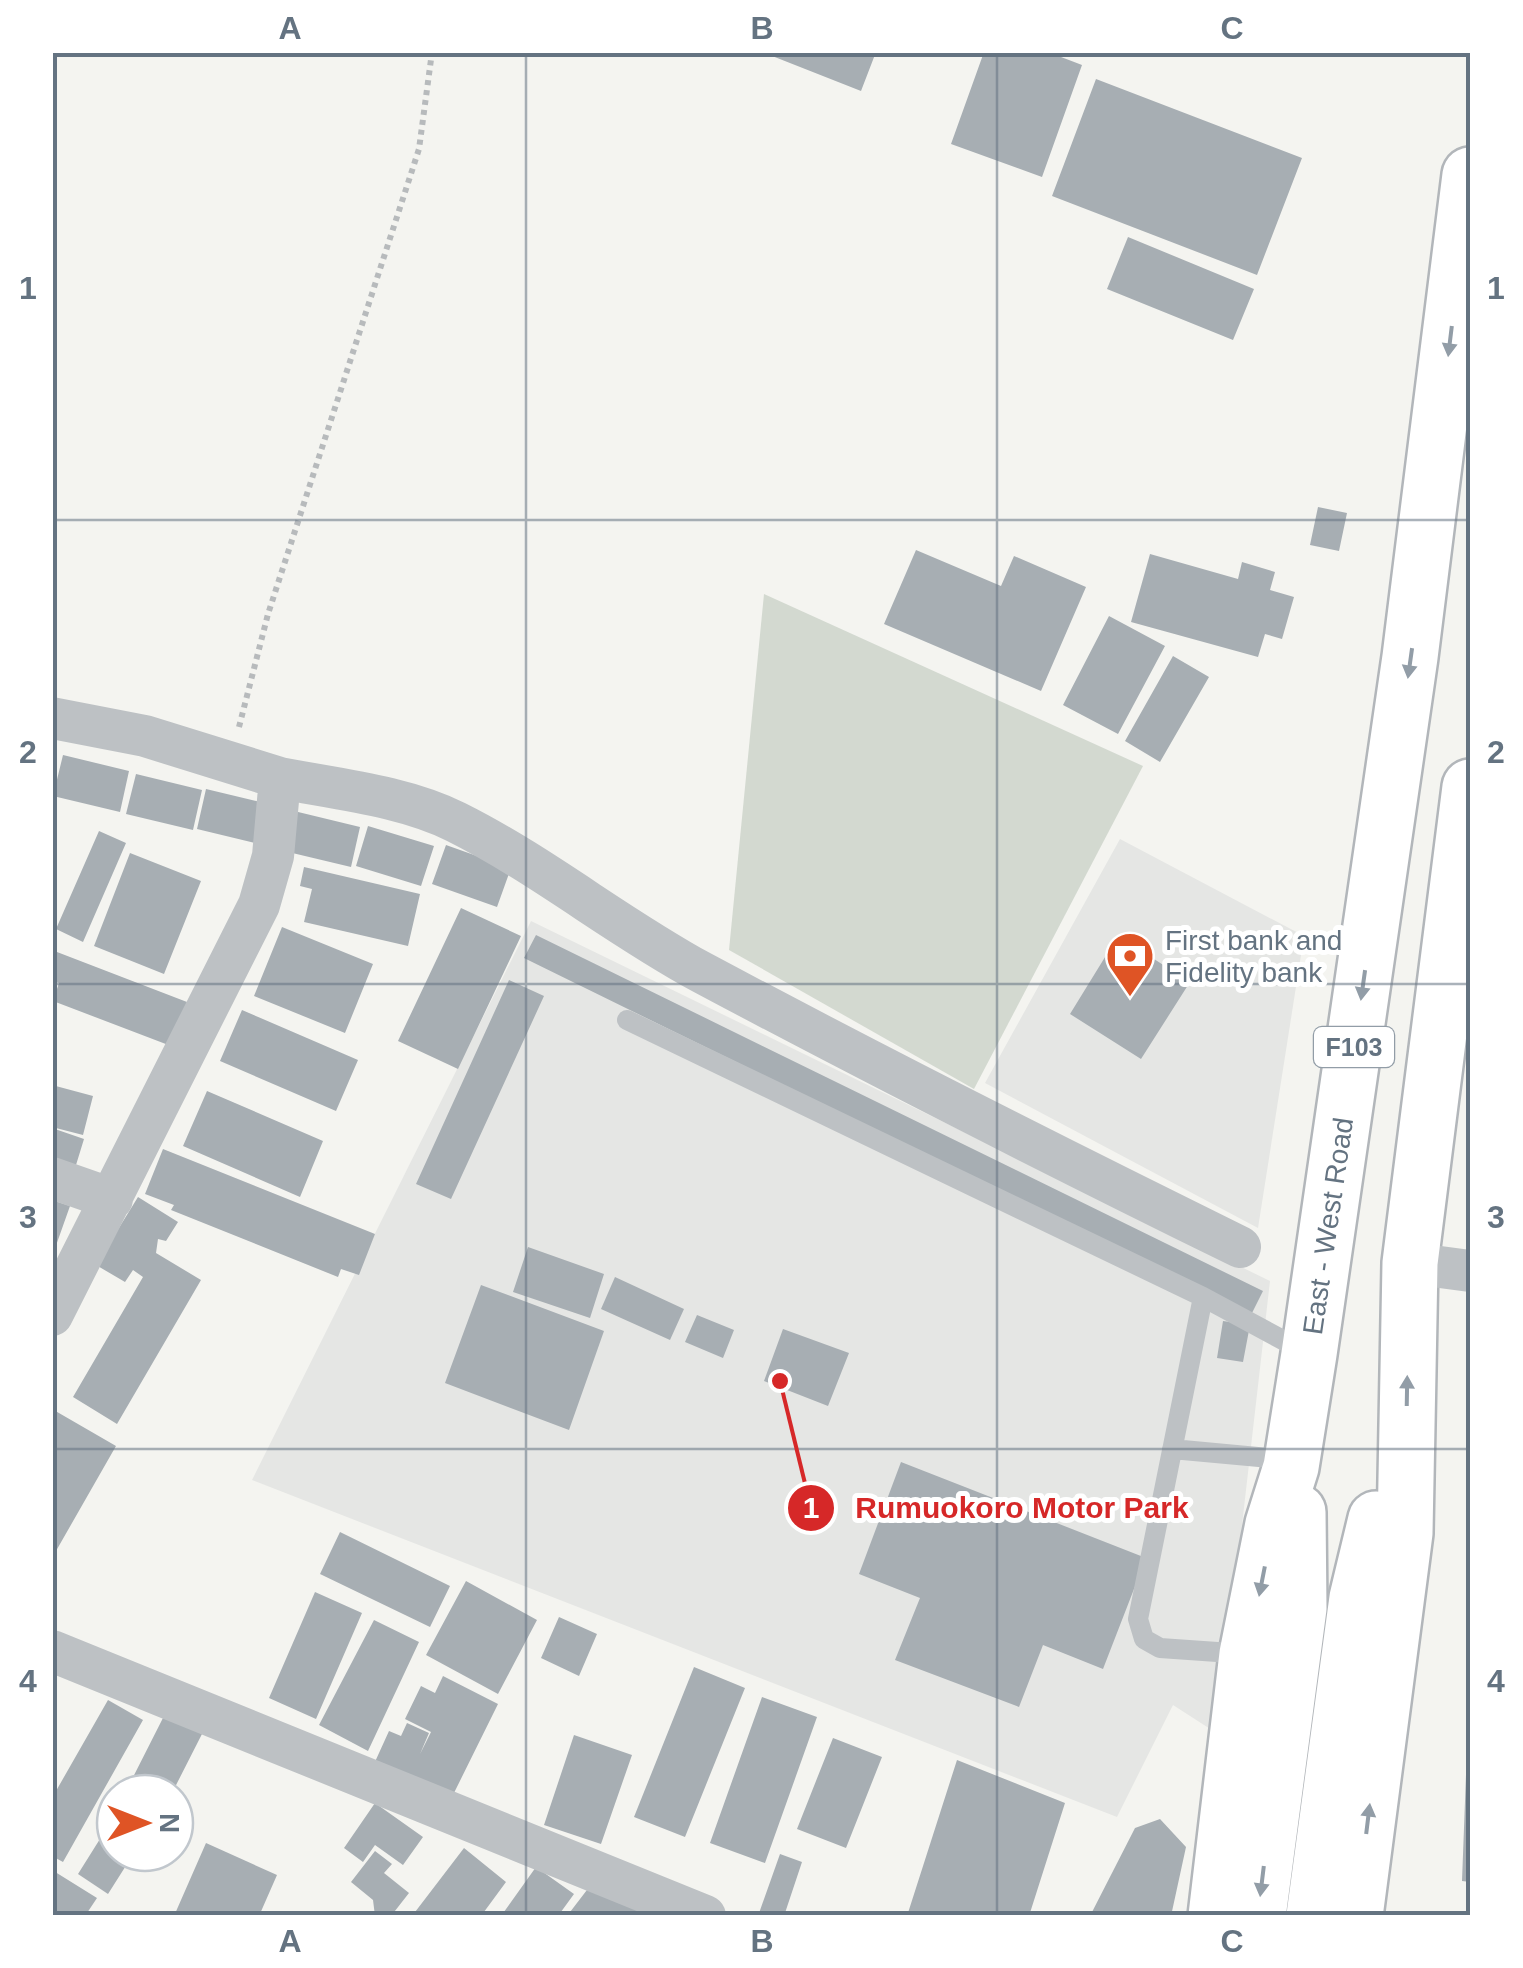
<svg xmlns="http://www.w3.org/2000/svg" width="1523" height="1968" viewBox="0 0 1523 1968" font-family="Helvetica,sans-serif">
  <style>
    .built { fill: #e5e6e4 }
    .green { fill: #d3d9d0 }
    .building { fill: #a7aeb3 }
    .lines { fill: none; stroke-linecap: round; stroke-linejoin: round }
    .primary-casing { stroke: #b2b6ba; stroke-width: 60 }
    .path { stroke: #b7babc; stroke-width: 6; stroke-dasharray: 5 5; stroke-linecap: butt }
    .service { stroke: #bdc1c4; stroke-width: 20 }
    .minor { stroke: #bdc1c4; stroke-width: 42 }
    .primary { stroke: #fff; stroke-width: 55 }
    .oneway { fill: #929da7 }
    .grid { fill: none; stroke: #647381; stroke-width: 2.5; stroke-opacity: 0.55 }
    .labels { text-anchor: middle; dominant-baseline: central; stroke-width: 10; stroke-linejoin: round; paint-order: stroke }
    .shield { fill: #fff; stroke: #929da7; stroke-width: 2.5 }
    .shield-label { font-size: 25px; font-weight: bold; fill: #647381 }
    .poi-label { font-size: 28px; fill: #647381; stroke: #fff; text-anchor: start }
    .street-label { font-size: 28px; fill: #647381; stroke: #fff }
    .leader { fill: none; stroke: #d62828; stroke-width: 4 }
    .callout-dot { fill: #d62828; stroke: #fff; stroke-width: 4 }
    .mark-label { font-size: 30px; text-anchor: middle; font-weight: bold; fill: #fff }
    .callout-label { font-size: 30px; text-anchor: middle; font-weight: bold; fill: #d62828; stroke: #fff; stroke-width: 10; stroke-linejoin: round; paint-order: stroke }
    .neatline { fill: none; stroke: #647381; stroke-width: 4 }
    .grid-label { font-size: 32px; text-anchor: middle; font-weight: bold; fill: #647381 }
  </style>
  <rect width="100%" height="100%" fill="#f4f4f0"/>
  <path class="built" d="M1120 839 1304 936 1258 1228 985 1083Z
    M531 921 1270 1281 1218 1734 1173 1705 1117 1817 252 1480Z"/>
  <path class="green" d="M764 594 1143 766 974 1089 729 950Z"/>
  <path class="building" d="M762 52H876L861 91Z
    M984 52H1048L1082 65 1042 177 951 144Z
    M1096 79 1302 158 1257 275 1052 196Z
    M1128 237 1254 289 1233 340 1107 289Z
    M1318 507 1347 513 1339 551 1310 545Z
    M916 550 1001 586 1014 556 1086 587 1041 691 884 624Z
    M1150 554 1238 579 1242 562 1275 572 1270 590 1294 597 1282 639 1265 634 1258 657 1131 622Z
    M1109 616 1165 646 1118 734 1063 705Z
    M1173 656 1209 677 1160 762 1125 741Z
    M63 755 129 771 120 812 53 796Z
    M136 774 202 790 193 830 126 814Z
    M206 789 273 805 263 845 197 829Z
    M294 811 360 827 351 867 284 851Z
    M368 826 434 846 421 886 356 866Z
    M99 831 126 843 83 942 56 929Z
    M446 845 511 868 497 907 432 884Z
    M130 853 201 881 164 974 94 946Z
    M304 867 420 894 408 946 304 922 312 889 300 886Z
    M461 908 521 936 458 1069 398 1041Z
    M282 927 373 964 345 1033 254 996Z
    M536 935 1263 1291 1251 1315 524 958Z
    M1118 936 1190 982 1141 1059 1070 1014Z
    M57 952 187 1002 171 1046 53 1001 59 983 52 981Z
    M509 980 544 996 451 1199 416 1184Z
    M242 1010 358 1060 336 1111 220 1061Z
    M52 1085 93 1096 83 1135 52 1127Z
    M207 1091 323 1141 300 1197 183 1146Z
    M52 1128 84 1139 76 1165 52 1157Z
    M163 1149 375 1234 359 1275 341 1269 338 1277 171 1210 174 1205 145 1194Z
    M138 1197 178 1222 166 1241 158 1239 156 1253 201 1280 117 1424 73 1397 143 1277 133 1270 125 1282 96 1265Z
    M52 1200 70 1206 53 1254H52Z
    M528 1247 604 1274 590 1318 513 1292Z
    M615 1277 684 1309 670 1340 601 1309Z
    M481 1285 604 1331 569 1430 445 1383Z
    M697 1315 734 1330 723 1358 685 1342Z
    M1223 1321 1250 1325 1243 1362 1217 1358Z
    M783 1329 849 1353 828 1406 764 1381Z
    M52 1409 116 1446 52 1558Z
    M901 1462 1146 1558 1103 1669 1043 1645 1019 1707 895 1660 920 1598 859 1574Z
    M340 1532 450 1586 430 1627 320 1574Z
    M466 1581 537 1620 498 1694 426 1655Z
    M315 1592 362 1613 316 1719 269 1698Z
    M559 1617 597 1634 579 1676 541 1658Z
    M374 1620 419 1642 368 1751 319 1725Z
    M694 1667 745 1688 685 1837 634 1817Z
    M443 1676 498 1704 451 1799 374 1764 389 1731 401 1736 407 1723 429 1733 420 1754 431 1732 405 1719 421 1686 435 1693Z
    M762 1697 817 1717 765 1863 710 1843Z
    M108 1700 143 1720 63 1862 52 1856V1798Z
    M165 1714 202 1734 172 1793H125Z
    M574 1735 632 1755 601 1844 544 1825Z
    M833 1738 882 1757 846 1848 797 1829Z
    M1467 1748 1470 1749V1882L1462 1881Z
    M957 1760 1065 1803 1029 1916H907Z
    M375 1803 423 1837 403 1865 375 1845 363 1862 344 1848Z
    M115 1815V1853H134L108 1894 78 1874Z
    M1160 1819 1186 1847 1171 1916H1090L1135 1828Z
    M206 1843 277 1875 259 1916H174Z
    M464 1848 506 1882 481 1916H412Z
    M375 1851 392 1864 384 1873 409 1893 391 1916H375L373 1900 351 1882Z
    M780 1854 802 1862 784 1916H758Z
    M536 1867 574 1894 558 1916H501Z
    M52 1870 97 1898 85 1916H52Z
    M590 1886 665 1916H567Z"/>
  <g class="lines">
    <g class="primary-casing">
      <g id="primary">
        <path id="s1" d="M1216 1916 1247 1654 1273 1524 1291 1467 1309 1354 1410 657 1470 175"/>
        <path d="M1258 1916 1299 1608 1298 1512"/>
        <path d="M1314 1916 1357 1598 1376 1519"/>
        <path d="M1355 1916 1405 1533 1410 1263 1470 787"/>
      </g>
    </g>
    <path class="path" d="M239 727 268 614 419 149 432 52"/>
    <path class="service" d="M627 1020 1203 1297 1307 1353
      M1203 1297 1138 1619 1144 1639 1160 1648 1246 1654
      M1172 1449 1290 1460"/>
    <path class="minor" d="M52 718 145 736 280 778 273 856 259 905 52 1315
      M280 778C337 789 404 796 456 822 542 865 616 926 701 972 879 1067 1059 1158 1240 1247
      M52 1178 112 1199
      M1410 1263 1470 1271
      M52 1651 705 1916"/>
    <use href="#primary" class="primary"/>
  </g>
  <defs><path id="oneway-solid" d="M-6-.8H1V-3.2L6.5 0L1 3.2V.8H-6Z" transform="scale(2.5)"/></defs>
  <g class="oneway">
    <use href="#oneway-solid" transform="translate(1450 341) rotate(97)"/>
    <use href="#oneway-solid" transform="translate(1410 663) rotate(98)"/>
    <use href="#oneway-solid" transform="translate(1363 985) rotate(98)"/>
    <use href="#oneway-solid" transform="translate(1407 1391) rotate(-89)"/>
    <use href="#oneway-solid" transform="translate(1262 1581) rotate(101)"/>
    <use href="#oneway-solid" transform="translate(1368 1819) rotate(-83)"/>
    <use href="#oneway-solid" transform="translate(1262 1881) rotate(97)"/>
  </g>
  <path class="grid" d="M526 52V1916M997 52V1916M52 520H1470M52 984H1470M52 1449H1470"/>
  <defs>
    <g id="bank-pin" transform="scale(2.5)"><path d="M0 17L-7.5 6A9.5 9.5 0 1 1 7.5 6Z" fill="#df5425" stroke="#fff"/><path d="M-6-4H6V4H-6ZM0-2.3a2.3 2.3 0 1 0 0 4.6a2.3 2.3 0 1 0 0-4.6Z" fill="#fff"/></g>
  </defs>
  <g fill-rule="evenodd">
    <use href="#bank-pin" x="1130" y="956"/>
  </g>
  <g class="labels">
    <rect class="shield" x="1314" y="1027" width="80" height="40" rx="8"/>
    <g class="shield-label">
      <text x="1354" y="1047">F103</text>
    </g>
    <g class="poi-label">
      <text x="1165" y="940">First bank and<tspan x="1165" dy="32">Fidelity bank</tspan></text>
    </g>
    <g class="street-label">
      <text stroke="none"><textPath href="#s1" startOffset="700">East - West Road</textPath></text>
    </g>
  </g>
  <path class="leader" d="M780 1381L811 1508"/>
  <g class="callout-dot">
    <circle cx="780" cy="1381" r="10"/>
    <circle cx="811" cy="1508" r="25"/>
  </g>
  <g class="mark-label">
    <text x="811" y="1518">1</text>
  </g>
  <g class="callout-label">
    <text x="1022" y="1518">Rumuokoro Motor Park</text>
  </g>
  <rect width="1523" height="1968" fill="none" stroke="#ffffff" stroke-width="110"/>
  <g transform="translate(145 1823) rotate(90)"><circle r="48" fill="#ffffff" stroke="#c1c7cd" stroke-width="2.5"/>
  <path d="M0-8L18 38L0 25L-18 38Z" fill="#df5425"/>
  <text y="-15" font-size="28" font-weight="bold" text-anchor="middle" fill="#647381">N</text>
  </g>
  <rect x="55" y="55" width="1413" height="1858" class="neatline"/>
  <g class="grid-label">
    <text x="290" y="39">A</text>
    <text x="762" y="39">B</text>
    <text x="1232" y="39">C</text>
    <text x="28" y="299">1</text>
    <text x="1496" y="299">1</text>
    <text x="28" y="763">2</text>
    <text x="1496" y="763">2</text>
    <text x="28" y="1228">3</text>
    <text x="1496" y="1228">3</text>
    <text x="28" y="1692">4</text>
    <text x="1496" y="1692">4</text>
    <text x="290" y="1952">A</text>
    <text x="762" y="1952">B</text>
    <text x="1232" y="1952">C</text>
  </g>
</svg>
